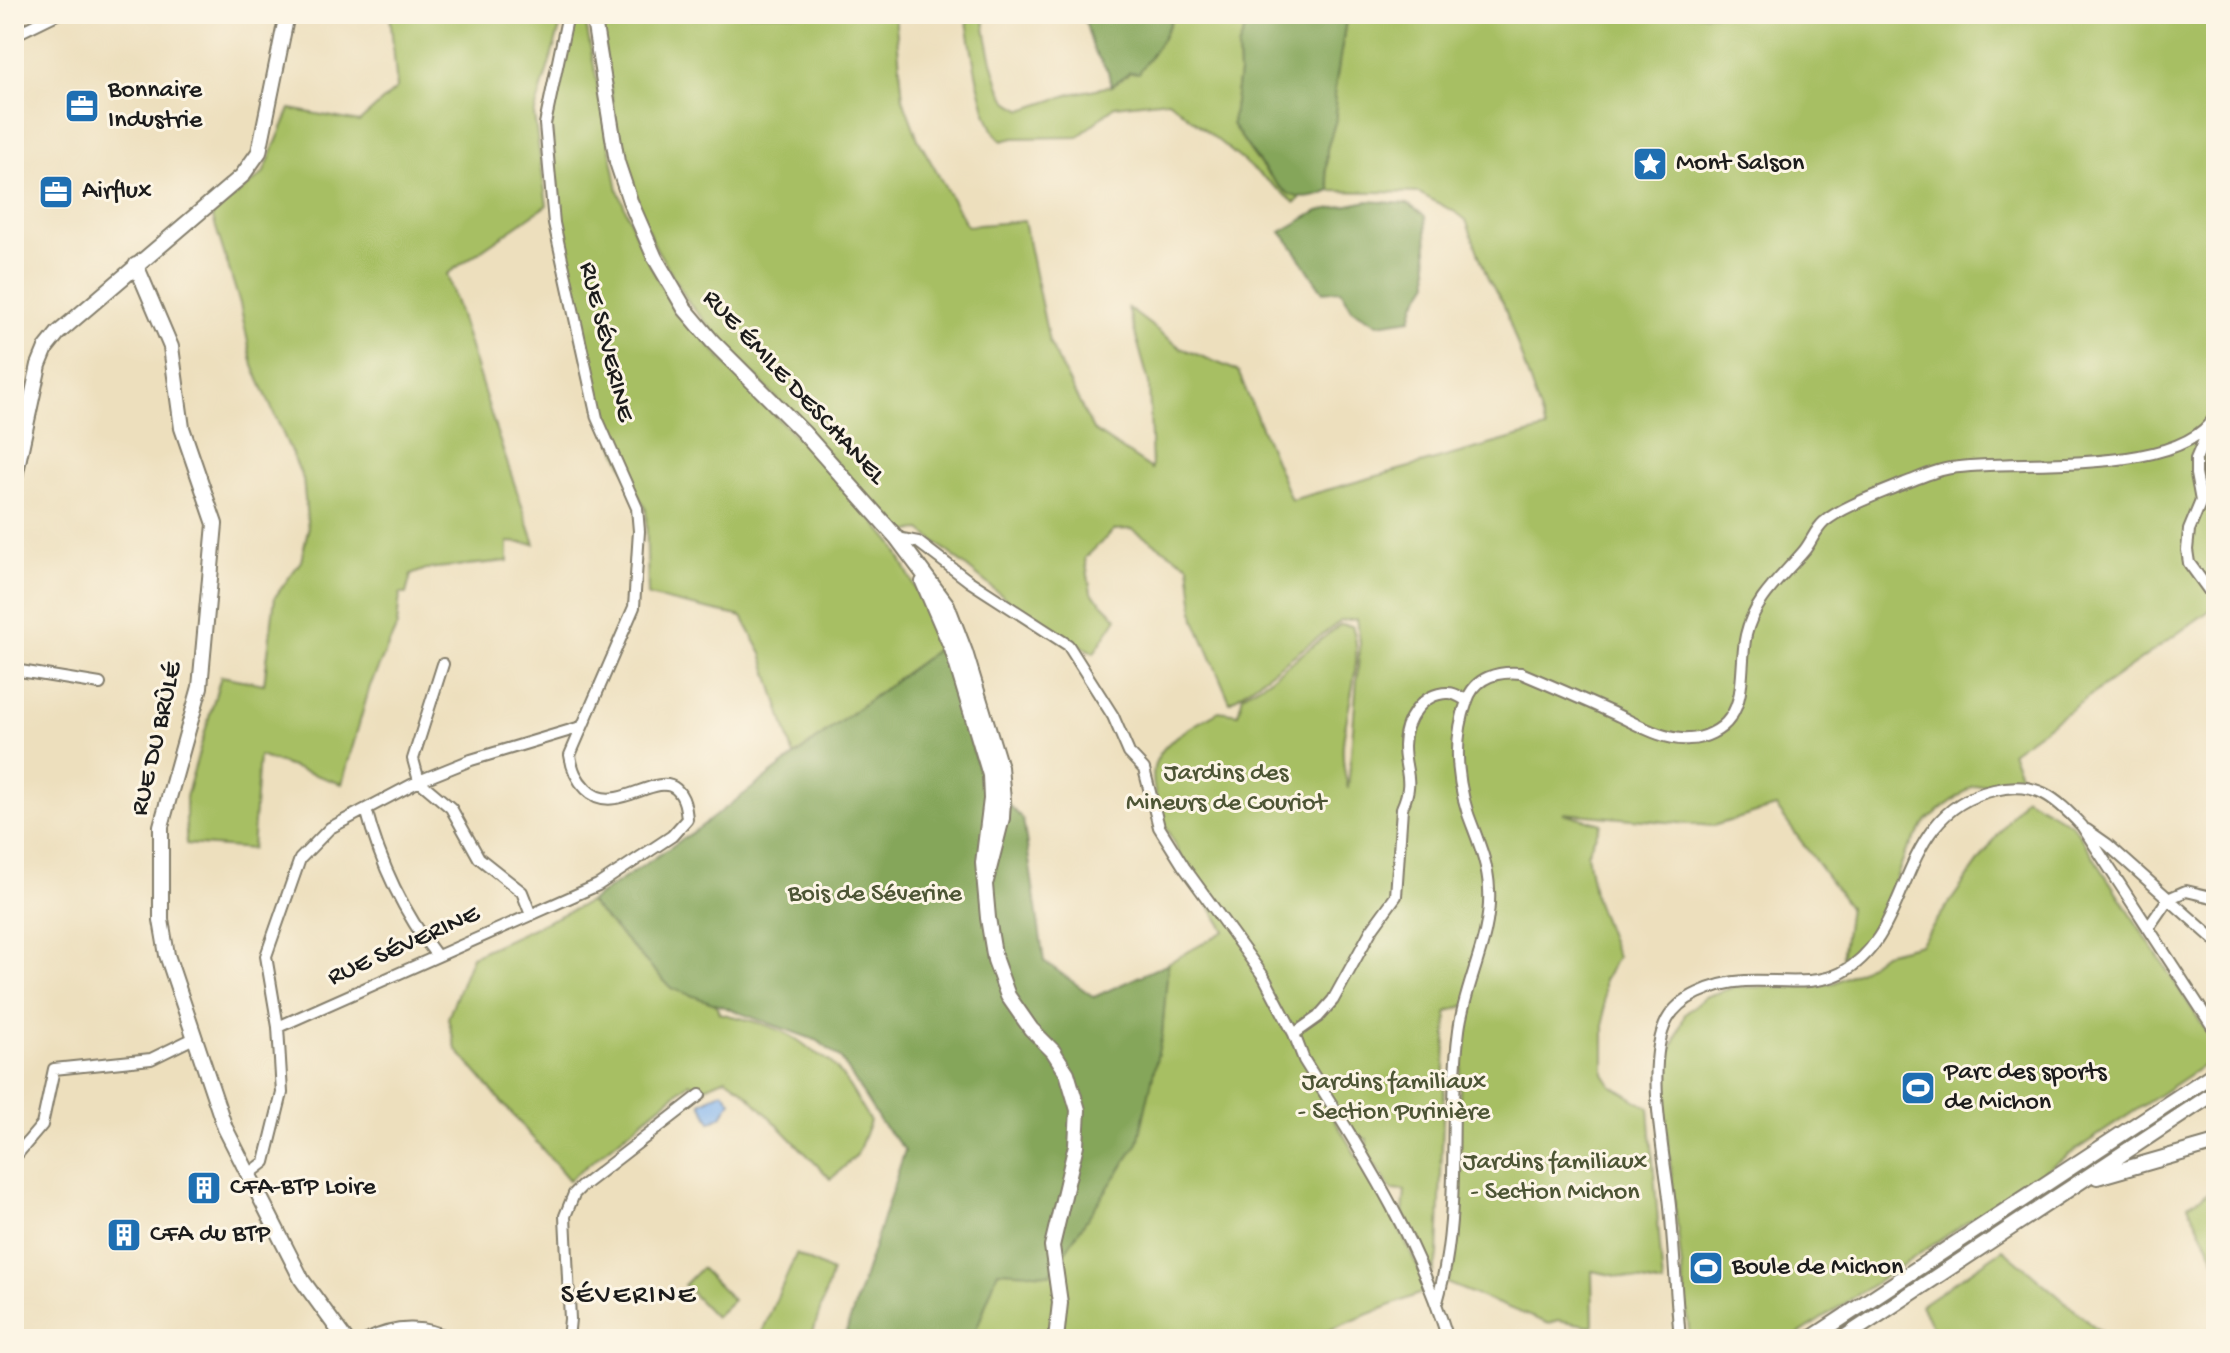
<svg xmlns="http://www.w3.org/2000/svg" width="2230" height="1353" viewBox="0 0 2230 1353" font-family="'Gochi Hand',sans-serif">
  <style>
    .green { fill: #a7bf64; stroke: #626e40; stroke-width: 2 }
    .forest { fill: #85a65a; stroke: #50613b; stroke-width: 2 }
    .water { fill: #84b6f0; stroke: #506986; stroke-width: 2 }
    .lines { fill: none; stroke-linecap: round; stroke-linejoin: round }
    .street-casing { stroke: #847e6c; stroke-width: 14 }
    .secondary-casing { stroke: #847e6c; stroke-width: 18 }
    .street { stroke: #fff; stroke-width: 10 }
    .secondary { stroke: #fff; stroke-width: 14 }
    .labels { text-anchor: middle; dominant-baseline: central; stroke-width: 6; stroke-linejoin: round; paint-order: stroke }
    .poi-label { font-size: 26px; fill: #1c1c1c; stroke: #fcf5e5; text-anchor: start }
    .street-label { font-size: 26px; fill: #1c1c1c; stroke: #fcf5e5 }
    .park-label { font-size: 26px; fill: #4d5535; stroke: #fcf5e5 }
    .neighbourhood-label { font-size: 28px; letter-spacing: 2px; fill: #1c1c1c; stroke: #fcf5e5 }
  </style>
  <rect width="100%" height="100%" fill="#fcf5e5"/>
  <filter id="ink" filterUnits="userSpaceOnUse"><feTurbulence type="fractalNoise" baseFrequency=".0125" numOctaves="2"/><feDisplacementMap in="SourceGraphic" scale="16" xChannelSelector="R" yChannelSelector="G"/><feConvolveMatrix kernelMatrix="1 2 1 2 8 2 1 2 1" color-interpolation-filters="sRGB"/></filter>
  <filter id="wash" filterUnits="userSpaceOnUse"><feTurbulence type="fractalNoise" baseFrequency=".006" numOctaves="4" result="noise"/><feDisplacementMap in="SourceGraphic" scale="32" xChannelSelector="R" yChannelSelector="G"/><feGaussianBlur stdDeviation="1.8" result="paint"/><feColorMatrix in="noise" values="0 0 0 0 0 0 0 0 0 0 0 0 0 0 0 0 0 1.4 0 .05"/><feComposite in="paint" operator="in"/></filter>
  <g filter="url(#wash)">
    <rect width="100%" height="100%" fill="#eddfbd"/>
    <path class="green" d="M390 14H564L534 115 547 205 447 274 495 427 535 544 508 542V561L426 569 411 575 406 594H400L397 626 370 686 342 784 259 756 252 849 186 844V797L221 676 264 684 275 597 301 561 308 530 303 479 253 366 240 304 212 215 263 174 290 109 359 122 397 88Z
      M573 14H584L618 190 639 242 675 313 695 329 749 390 830 470 893 544 944 644 794 756 762 654 742 617 648 596 646 510 619 457 599 407 564 247 550 115 562 51Z
      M598 14H895L903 99 918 139 967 226 1024 221 1049 342 1093 430 1152 469 1149 383 1128 308 1181 348 1238 371 1291 500 1546 429 1503 303 1488 279 1466 220 1457 213 1419 193 1331 191 1326 172 1327 149 1337 116 1334 95 1347 14H2216V606L2011 752 2022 778 1971 787 1927 820 1905 854 1875 936 1841 965 1849 907 1776 807 1713 826 1563 813 1601 824 1587 854 1595 899 1617 957 1604 980V1074L1611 1085 1649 1108 1663 1285 1592 1271 1593 1326 1557 1320 1549 1324 1446 1283 1453 1267 1462 1034 1467 1005 1447 1012 1438 1256 1433 1272 1403 1213 1405 1191 1391 1190 1366 1150 1367 1139 1358 1138 1314 1085 1394 1219 1429 1290 1317 1335 1315 1339H973L998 1271 1162 1035 1168 963 1225 931C1203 894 1139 802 1156 761 1165 738 1199 723 1219 711L1238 714 1243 695 1269 679 1340 625 1352 626C1365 656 1345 713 1343 745 1342 758 1345 776 1348 789L1360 643 1357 619 1341 621 1230 702 1195 620 1189 565 1132 529 1114 530 1085 558 1091 592 1117 618 1094 653 1027 616 921 530 903 532 894 526 690 305 656 248 638 209 621 153Z
      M966 14H984C984 32 996 86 1007 100 1011 104 1018 107 1023 110L1071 94 1111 86 1131 72 1163 38 1174 14H1250L1238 49 1239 73 1232 124C1250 150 1271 188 1302 197L1295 203 1168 100 1115 106 1078 137 1013 138 1002 141C982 128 970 40 966 14Z
      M2025 797 2073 825 2216 1046V1057L1791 1339H1690L1664 1110 1666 1065 1685 1014 1705 997 1734 987H1799L1834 983 1863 969 1884 953 1920 944Z
      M589 902 671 988 716 1004 719 1013C749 1020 783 1027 806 1046 815 1055 828 1057 836 1068 849 1083 859 1104 870 1121L857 1155 831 1179 743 1090 726 1078 701 1089 689 1083 569 1180 456 1049 448 1018 472 956Z
      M2216 1188V1261L2188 1205Z
      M2003 1249 2109 1339H1938L1921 1305Z
      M796 1254 832 1272 811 1339H759Z
      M701 1268 733 1300 715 1317 684 1285Z"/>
    <path class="forest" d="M1083 14H1174L1163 38 1139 73 1130 72 1111 86 1108 71 1094 51Z
      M1250 14H1347L1334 95 1337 116 1327 149 1326 172 1331 191C1318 197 1301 201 1288 193 1272 184 1244 141 1232 124L1239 73 1238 49Z
      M1368 201 1408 204 1425 216 1429 282 1415 304 1411 319 1378 324 1352 309 1341 290 1323 292C1308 272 1298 251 1281 232L1318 211Z
      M944 644 981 779 1023 819 1044 961 1094 997 1168 963 1162 1035 1138 1143 1050 1274 998 1271 973 1339H844L905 1150 881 1123 841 1059 818 1041 671 988 589 902 699 828Z"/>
    <path class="water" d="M723 1091 731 1101 722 1116 711 1122 701 1103Z"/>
  </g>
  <g filter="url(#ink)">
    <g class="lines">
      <g class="street-casing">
        <path id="street" d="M14 35 57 14
          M2210 426 2196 459V474L2201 501 2189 530 2187 550 2189 563 2216 600
          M897 538 918 542 969 581 1068 645 1113 716 1129 753 1144 769 1159 827 1184 867 1264 977 1294 1034 1304 1060C1362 1153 1415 1233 1448 1339
          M14 670 100 684
          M419 781 451 808 479 858 522 892 531 915
          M419 781 413 759 443 664
          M366 809C380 863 402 911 437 956
          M2087 830 2107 844 2216 941
          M2168 899 2186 891 2216 898
          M2148 928 2168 899
          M278 1027 598 885 672 836 687 819C686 809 685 797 676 789 655 771 614 818 586 789 576 779 572 769 570 755L634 607 639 531 637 508 597 418 554 223 545 124 568 14
          M1294 1034 1318 1017 1333 1000 1372 929 1396 896 1402 808C1415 779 1404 772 1404 746 1404 721 1422 692 1449 693 1455 693 1462 698 1467 701
          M14 1158 42 1125 54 1069 151 1059 194 1038
          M248 1175 265 1162 282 1093 278 1027 266 956 300 859 330 828 419 781 471 760 581 727
          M1437 1302C1463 1213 1447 1121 1459 1030 1465 982 1492 939 1489 889 1488 862 1477 839 1468 814 1456 776 1453 739 1467 701 1475 677 1498 671 1521 673 1552 686 1584 700 1615 714 1637 724 1664 741 1689 739 1704 739 1722 730 1730 718 1746 696 1740 661 1746 635 1754 600 1780 579 1803 552 1811 543 1815 530 1824 522 1843 506 1882 493 1905 483 1919 478 1936 470 1951 468 2017 457 2179 479 2216 415
          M368 1339C394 1326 426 1324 451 1339
          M568 1339 570 1319 565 1216 574 1194 581 1187 700 1095
          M1680 1339C1676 1295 1674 1250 1670 1206 1665 1157 1644 1064 1667 1020 1674 1007 1685 999 1698 993 1713 986 1728 982 1745 981 1775 979 1813 987 1841 973 1916 934 1893 813 1994 790 2036 780 2055 797 2082 826L2216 1032"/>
      </g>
      <g class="secondary-casing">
        <path id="secondary" d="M593 14 617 162 630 201 655 258 685 309 712 341 803 432 897 538 947 605 965 652 1000 767 1003 800 1002 818 986 881
          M136 265 171 347 182 428 215 524 200 687 161 826V920L167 955 225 1128 302 1280 345 1339
          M14 481 39 365 46 348 58 333 242 176 259 152 287 14
          M923 582 952 649 990 775 991 799 983 863 988 918 995 960 1008 996 1031 1029 1053 1051 1067 1073 1078 1110 1076 1145 1052 1246 1060 1303 1056 1339
          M2097 1177 2216 1143
          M1810 1339 2216 1072
          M1842 1339 2216 1092"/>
      </g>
      <use href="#street" class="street"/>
      <use href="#secondary" class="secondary"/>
    </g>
  </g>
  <defs>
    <g id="office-square" transform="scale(1.8)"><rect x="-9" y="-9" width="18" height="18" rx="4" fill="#1f6fb2" stroke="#fcf5e5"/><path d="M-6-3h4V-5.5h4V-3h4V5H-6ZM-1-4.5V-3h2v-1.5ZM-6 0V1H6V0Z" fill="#fff"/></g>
    <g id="sight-square" transform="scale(1.8)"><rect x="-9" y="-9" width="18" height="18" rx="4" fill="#1f6fb2" stroke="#fcf5e5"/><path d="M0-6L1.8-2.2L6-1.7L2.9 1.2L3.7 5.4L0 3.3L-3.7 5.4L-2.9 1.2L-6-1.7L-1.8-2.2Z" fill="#fff"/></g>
    <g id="stadium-square" transform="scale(1.8)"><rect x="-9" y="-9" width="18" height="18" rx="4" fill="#1f6fb2" stroke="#fcf5e5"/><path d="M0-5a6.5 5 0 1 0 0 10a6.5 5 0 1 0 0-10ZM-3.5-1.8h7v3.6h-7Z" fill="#fff"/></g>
    <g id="building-square" transform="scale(1.8)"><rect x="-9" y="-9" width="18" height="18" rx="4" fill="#1f6fb2" stroke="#fcf5e5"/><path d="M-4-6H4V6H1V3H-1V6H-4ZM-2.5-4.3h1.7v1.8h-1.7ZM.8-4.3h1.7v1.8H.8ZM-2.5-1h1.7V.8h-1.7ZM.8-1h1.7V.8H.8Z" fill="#fff"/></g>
  </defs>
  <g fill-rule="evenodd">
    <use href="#office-square" x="82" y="106"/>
    <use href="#sight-square" x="1650" y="164"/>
    <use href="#office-square" x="56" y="192"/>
    <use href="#stadium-square" x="1918" y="1088"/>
    <use href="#building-square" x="204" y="1188"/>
    <use href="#building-square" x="124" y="1235"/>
    <use href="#stadium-square" x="1706" y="1268"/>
  </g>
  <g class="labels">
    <g class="poi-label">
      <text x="108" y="91">Bonnaire<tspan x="108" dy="30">Industrie</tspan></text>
      <text x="1676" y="164">Mont Salson</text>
      <text x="82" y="192">Airflux</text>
      <text x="1944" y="1073">Parc des sports<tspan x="1944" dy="30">de Michon</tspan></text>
      <text x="230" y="1188">CFA-BTP Loire</text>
      <text x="150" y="1235">CFA du BTP</text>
      <text x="1732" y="1268">Boule de Michon</text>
    </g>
    <g class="street-label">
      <text transform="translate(605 342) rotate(76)">RUE SÉVERINE</text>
      <text transform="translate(793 388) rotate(47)">RUE ÉMILE DESCHANEL</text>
      <text transform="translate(158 739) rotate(-77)">RUE DU BRÛLÉ</text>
      <text transform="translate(404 947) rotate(-24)">RUE SÉVERINE</text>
    </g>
    <g class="park-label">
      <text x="1226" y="774">Jardins des<tspan x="1226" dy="30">Mineurs de Couriot</tspan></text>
      <text x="875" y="895">Bois de Séverine</text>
      <text x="1394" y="1083">Jardins familiaux<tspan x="1394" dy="30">- Section Purinière</tspan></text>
      <text x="1555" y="1163">Jardins familiaux<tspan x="1555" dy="30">- Section Michon</tspan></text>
    </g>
    <g class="neighbourhood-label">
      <text x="629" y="1296">SÉVERINE</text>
    </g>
  </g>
  <rect width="2230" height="1353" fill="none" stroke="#fcf5e5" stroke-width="48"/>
</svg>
